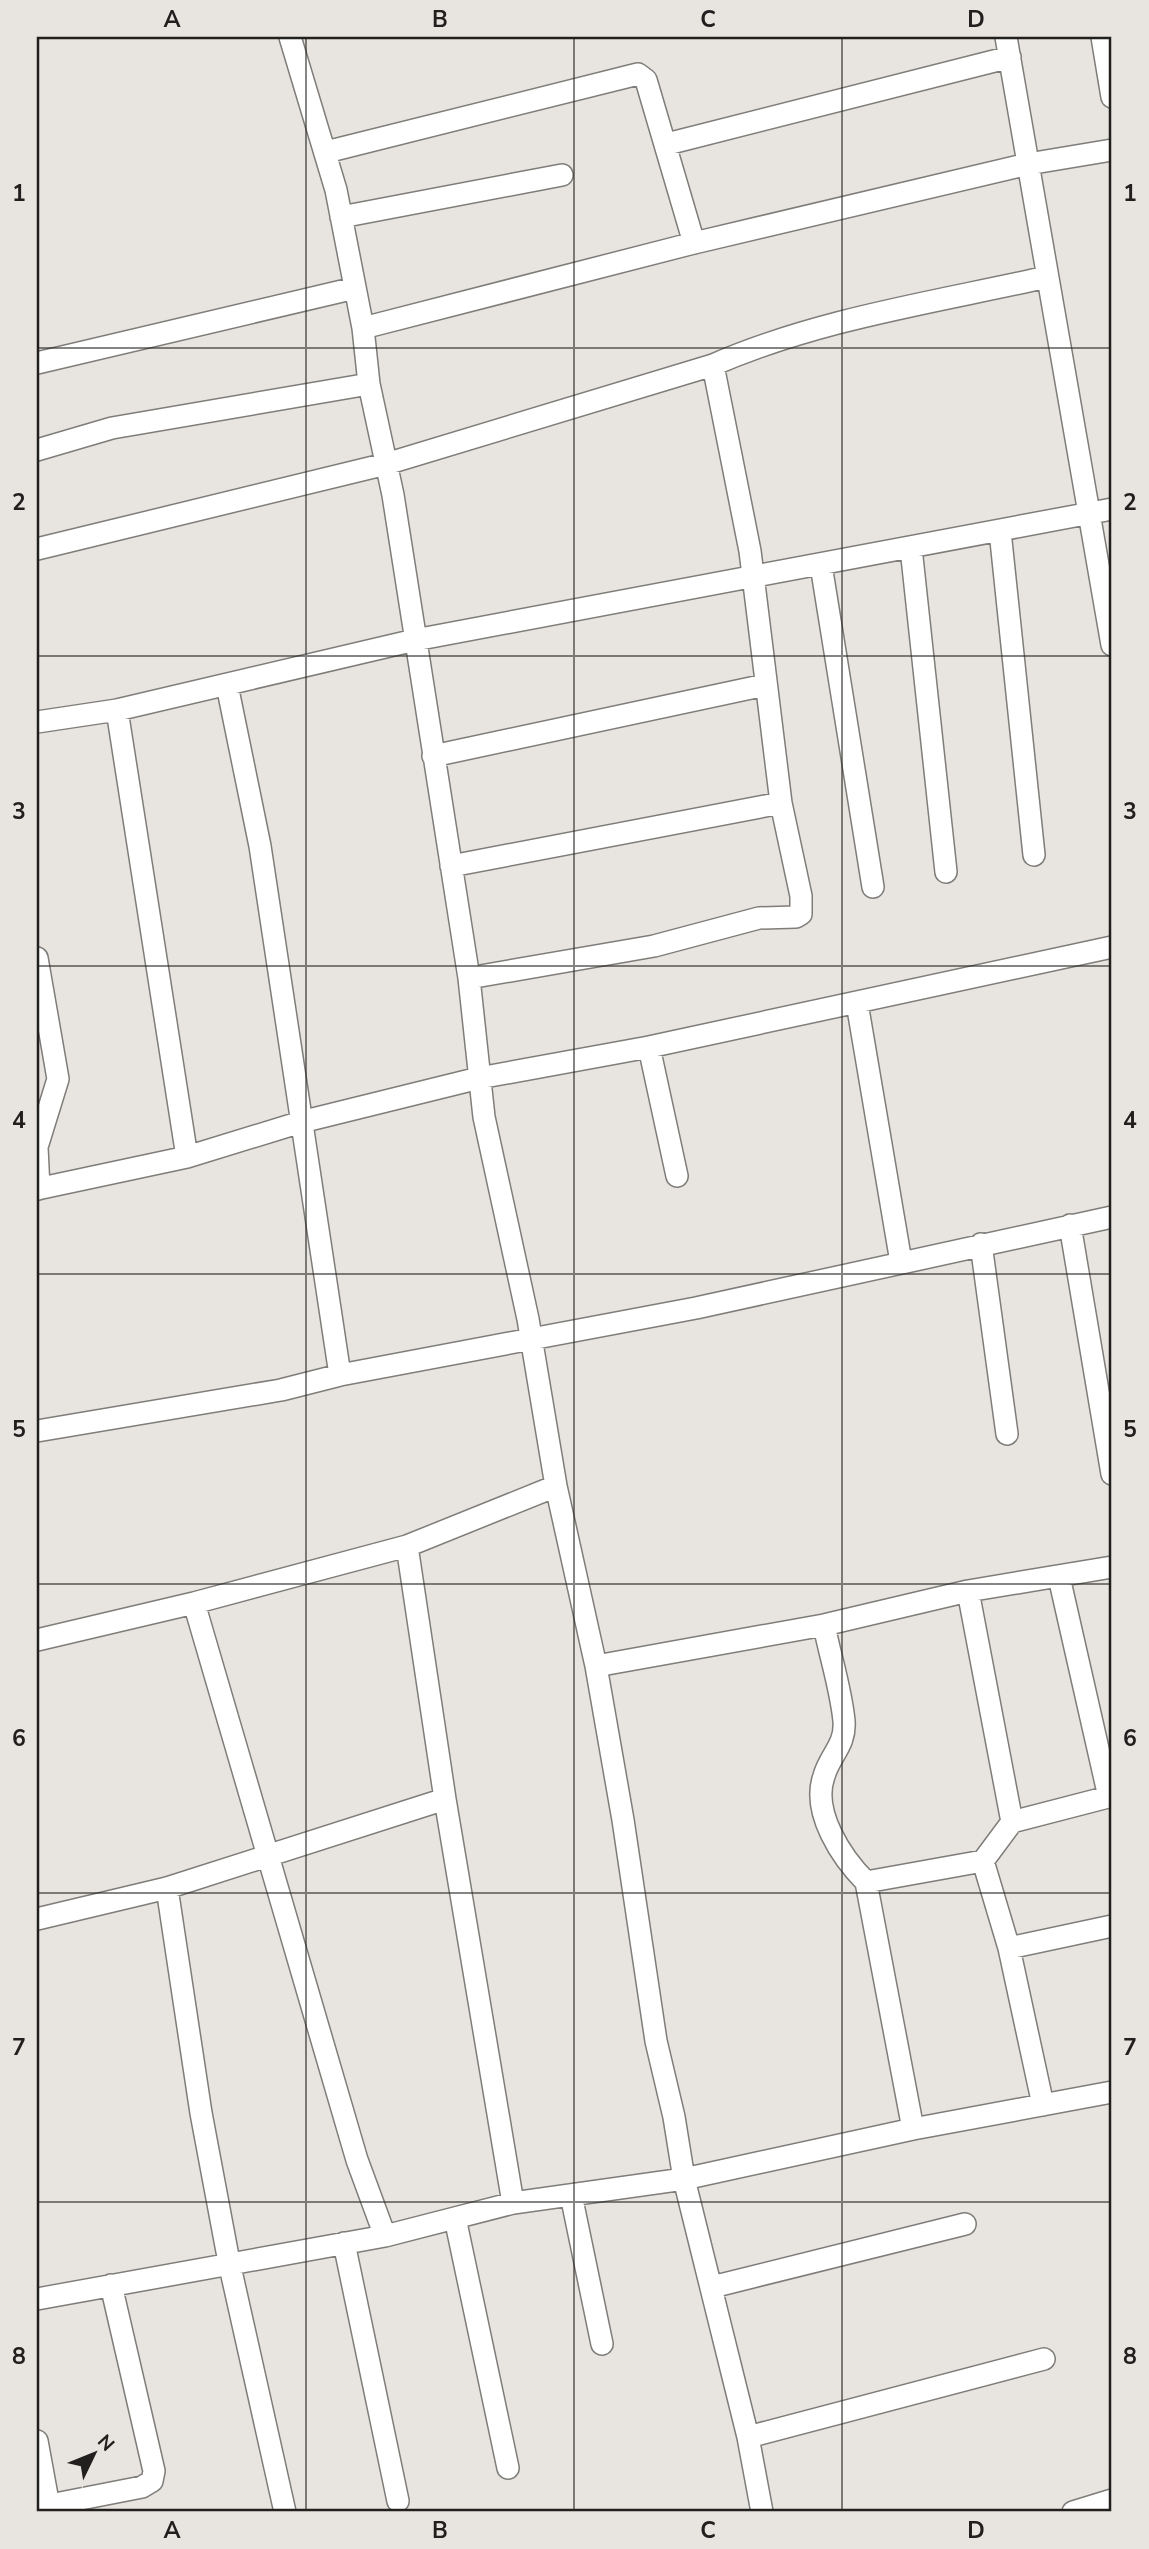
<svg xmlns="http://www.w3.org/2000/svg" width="1149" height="2549" viewBox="0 0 1149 2549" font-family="'Nunito Sans',sans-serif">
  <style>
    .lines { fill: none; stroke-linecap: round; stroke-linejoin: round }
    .minor-casing { stroke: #7f7d79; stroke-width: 24 }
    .minor { stroke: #fff; stroke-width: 21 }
    .grid { fill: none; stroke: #21201f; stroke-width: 2; stroke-opacity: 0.55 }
    .neatline { fill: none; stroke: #21201f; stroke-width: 2.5 }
    .grid-label { font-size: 23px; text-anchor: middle; font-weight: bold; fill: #21201f }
  </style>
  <rect width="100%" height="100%" fill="#e8e5e1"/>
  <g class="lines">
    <g class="minor-casing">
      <path id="minor" d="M290 37 336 190 363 328 369 384 393 495 469 978 484 1117 528 1319 556 1486 596 1666 623 1820 656 2041 674 2117 684 2179 748 2437 762 2512
        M1006 37 1112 645
        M1102 37 1112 97
        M667 144 1010 57
        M326 152 638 74 646 80 694 243
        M341 217 562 175
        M363 328 694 243 1028 164 1112 150
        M37 363 355 288
        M37 450 112 428 369 384
        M1000 531 1034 855
        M911 548 946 872
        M37 549 386 464 713 365
        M821 565 873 887
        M227 685 260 846 340 1375
        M117 710 187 1157
        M37 722 117 710 415 640 1112 509
        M433 756 765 685
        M451 866 781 803
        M37 958 58 1079 37 1147 39 1189
        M469 978 654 946 759 918 796 917 801 914V896L781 803 750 551 713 365C818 319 936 302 1047 277
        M857 1003 901 1262
        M649 1047 677 1176
        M37 1189 187 1157 301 1122 479 1078 649 1047 1112 947
        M1070 1225 1112 1474
        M981 1244 1007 1434
        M37 1431 281 1390 340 1375 696 1308 1112 1217
        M407 1546 445 1799 513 2203
        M1059 1577 1109 1797
        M968 1591 1012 1822 983 1861 1009 1948 1043 2105
        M194 1603 357 2160 385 2236
        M824 1625C830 1656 841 1689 844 1721 846 1745 830 1755 824 1776 811 1812 842 1858 866 1882L983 1861
        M37 1640 194 1603 407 1546 556 1486
        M596 1666 824 1625 968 1591 1112 1567
        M1012 1822 1112 1796
        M866 1882 913 2129
        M167 1888 201 2113 229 2262 285 2512
        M37 1919 167 1888 445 1799
        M1009 1948 1112 1926
        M571 2195 602 2344
        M455 2218 508 2468
        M344 2243 398 2501
        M712 2287 965 2224
        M37 2299 385 2236 513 2203 684 2179 913 2129 1112 2092
        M748 2437 1044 2359
        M37 2441 50 2512
        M50 2505 142 2487 152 2481 154 2471 111 2285
        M1073 2512 1112 2500"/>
    </g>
    <use href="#minor" class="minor"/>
  </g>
  <path class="grid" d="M306 37V2512M574 37V2512M842 37V2512M37 348H1112M37 656H1112M37 966H1112M37 1274H1112M37 1584H1112M37 1893H1112M37 2202H1112"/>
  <rect width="1149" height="2549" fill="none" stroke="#e8e5e1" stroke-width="77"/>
  <g transform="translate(94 2454) rotate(47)" stroke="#e8e5e1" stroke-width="5" paint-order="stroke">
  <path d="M0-5L12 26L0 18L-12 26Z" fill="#21201f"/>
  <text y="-10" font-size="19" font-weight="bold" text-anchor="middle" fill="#21201f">N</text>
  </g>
  <rect x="38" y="38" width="1072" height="2472" class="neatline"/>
  <g class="grid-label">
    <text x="172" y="27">A</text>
    <text x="440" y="27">B</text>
    <text x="708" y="27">C</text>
    <text x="976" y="27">D</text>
    <text x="19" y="201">1</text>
    <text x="1130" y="201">1</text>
    <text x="19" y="510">2</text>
    <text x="1130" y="510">2</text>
    <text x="19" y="819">3</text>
    <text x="1130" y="819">3</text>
    <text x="19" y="1128">4</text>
    <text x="1130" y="1128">4</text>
    <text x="19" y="1437">5</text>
    <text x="1130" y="1437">5</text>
    <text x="19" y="1746">6</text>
    <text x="1130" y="1746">6</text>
    <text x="19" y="2055">7</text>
    <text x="1130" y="2055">7</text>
    <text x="19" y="2364">8</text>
    <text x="1130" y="2364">8</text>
    <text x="172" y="2538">A</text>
    <text x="440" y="2538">B</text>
    <text x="708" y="2538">C</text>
    <text x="976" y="2538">D</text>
  </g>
</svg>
